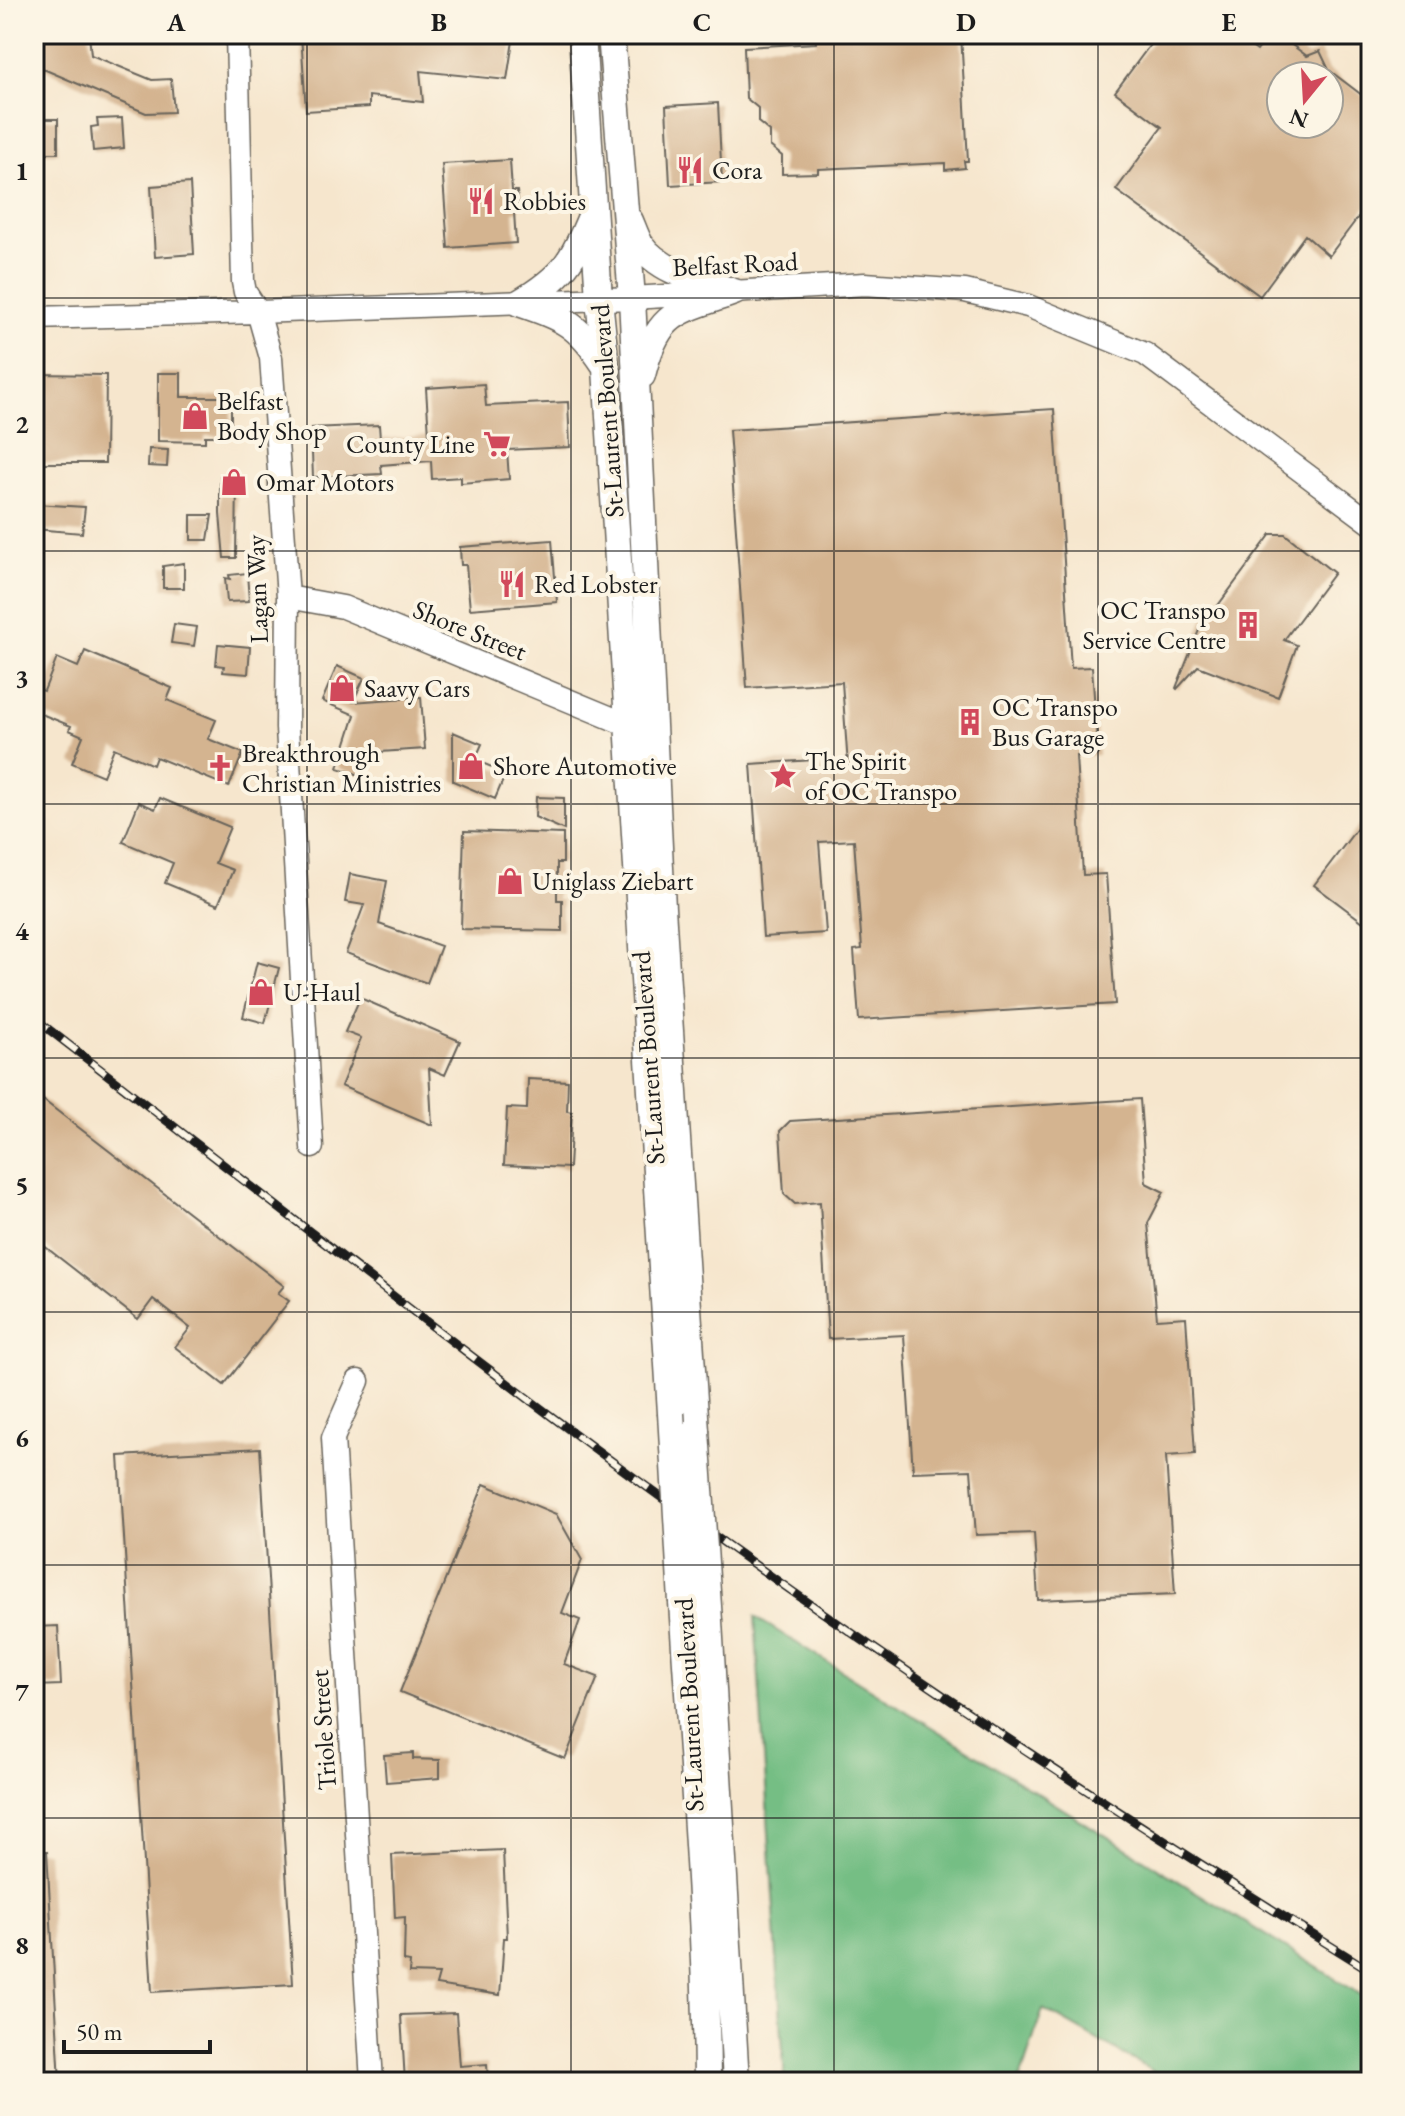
<svg xmlns="http://www.w3.org/2000/svg" width="1405" height="2116" viewBox="0 0 1405 2116" font-family="'EB Garamond',serif">
  <style>
    .forest { fill: #74be84; stroke: #486d50; stroke-width: 2 }
    .building { fill: #d4b490; fill-rule: evenodd }
    .lines { fill: none; stroke-linecap: round; stroke-linejoin: round }
    .minor-casing { stroke: #68635a; stroke-width: 25 }
    .major-casing { stroke: #68635a; stroke-width: 29 }
    .minor { stroke: #fff; stroke-width: 22 }
    .major { stroke: #fff; stroke-width: 26 }
    .rail-casing { stroke: #1c1c1c; stroke-width: 9 }
    .rail { stroke: #fcf5e5; stroke-width: 6; stroke-dasharray: 18; stroke-linecap: butt }
    .major-bridge-casing { stroke: #68635a; stroke-width: 29; stroke-linecap: butt }
    .major-bridge { stroke: #fff; stroke-width: 26 }
    .grid { fill: none; stroke: #1c1c1c; stroke-width: 2; stroke-opacity: 0.55 }
    .labels { text-anchor: middle; dominant-baseline: central; stroke-width: 8; stroke-linejoin: round; paint-order: stroke }
    .poi-label { font-size: 26px; fill: #1c1c1c; stroke: #fcf5e5; text-anchor: start }
    .street-label { font-size: 26px; fill: #1c1c1c; stroke: #fcf5e5 }
    .neatline { fill: none; stroke: #1c1c1c; stroke-width: 3 }
    .grid-label { font-size: 26px; text-anchor: middle; font-weight: bold; fill: #1c1c1c }
  </style>
  <rect width="100%" height="100%" fill="#fcf5e5"/>
  <filter id="ink" filterUnits="userSpaceOnUse"><feTurbulence type="fractalNoise" baseFrequency=".0125" numOctaves="2"/><feDisplacementMap in="SourceGraphic" scale="16" xChannelSelector="R" yChannelSelector="G"/><feConvolveMatrix kernelMatrix="1 2 1 2 8 2 1 2 1" color-interpolation-filters="sRGB"/></filter>
  <filter id="wash" filterUnits="userSpaceOnUse"><feTurbulence type="fractalNoise" baseFrequency=".006" numOctaves="4" result="noise"/><feDisplacementMap in="SourceGraphic" scale="32" xChannelSelector="R" yChannelSelector="G"/><feGaussianBlur stdDeviation="1.8" result="paint"/><feColorMatrix in="noise" values="0 0 0 0 0 0 0 0 0 0 0 0 0 0 0 0 0 1.4 0 .05"/><feComposite in="paint" operator="in"/></filter>
  <g filter="url(#wash)">
    <rect width="100%" height="100%" fill="#f6e6cd"/>
    <path class="forest" d="M755 1617 1371 2001V2082H1172L1043 2009 1019 2082H785Z"/>
    <g id="blocks">
      <path class="building" d="M34 34H89L91 55 152 80 171 79 174 112 146 113 34 65Z
        M301 34H514L507 80 420 71 423 102 369 96V107L306 111Z
        M816 34H961L968 161H964L965 168 945 170V163L818 169V173L782 174V156L770 146V132L758 122V108L746 98 744 47 816 43Z
        M1158 34H1233L1257 51 1270 34H1277L1307 56 1320 51 1329 70 1371 102V200L1329 256 1305 235 1260 296 1116 190 1162 127 1115 92ZM1281 76H1329V124H1281Z
        M718 103 722 182 670 185 666 106Z
        M122 118 124 148 93 151 91 127 98 126 97 119Z
        M34 119H58V153H34Z
        M510 160 512 191H517L519 211 514 212 516 243 448 248 442 164Z
        M190 183 194 254 155 257 151 186Z
        M158 373H181V397H231V436H205V442L158 441Z
        M34 374 106 375 105 463H34Z
        M484 384 486 406 568 402 570 447 507 450 509 479 461 483V477L432 479 431 461 381 465 382 474 313 477 311 428 379 425 380 439 429 435 426 388Z
        M1054 409 1071 668 1092 667 1098 755 1076 756 1083 875 1106 874 1115 1004 859 1020 854 950 862 949 854 840 819 842 826 933 763 937 751 764 814 760V769L848 766 842 682 747 688 729 430Z
        M149 449 168 450 167 467 148 466Z
        M220 476H237L236 558H224L220 514Z
        M34 504 85 507 82 533 34 529Z
        M191 515H212L208 540H191Z
        M1271 534H1285L1334 573 1284 640 1297 645 1278 697 1198 666 1177 689 1176 688 1207 610 1216 608Z
        M552 540 557 602 470 609 466 565H461L460 547Z
        M184 563V588H163V566Z
        M247 573 249 601 227 602 225 578 230 579 229 575Z
        M174 624 197 627 194 646 171 643Z
        M218 644 250 647 248 674 223 672 224 666 216 665Z
        M85 651 172 688 167 700 216 720 208 739 243 753 229 787 156 757 153 765 114 748 103 776 72 763 83 736 69 730 71 726 34 711V700L38 689 44 691 57 658 78 667Z
        M337 666 364 678 353 702 421 697 425 749 380 752 377 761 366 757 360 775 338 768 355 715 322 701Z
        M453 732 482 744 475 760 506 773 495 799 453 781Z
        M536 797 564 798V830L535 817Z
        M160 798 230 827 215 863 233 870 218 905 165 883 173 863 123 842 139 802 155 809Z
        M1371 810V928L1314 885Z
        M464 831 563 834V863H557V900H562V931L461 929Z
        M350 874 387 881 379 924 441 946 427 983 346 953 364 905 345 902Z
        M257 962 279 968 265 1023 243 1017Z
        M360 998 460 1041 445 1075 429 1068 432 1125 341 1086 361 1038 345 1032Z
        M528 1079 568 1081 567 1111 572 1112 569 1168 504 1165 507 1108 527 1109Z
        M34 1093 284 1286 278 1293 289 1301 224 1385 175 1347 190 1328 153 1299 138 1319 34 1238Z
        M1140 1099 1146 1183 1164 1192 1148 1223 1157 1319 1186 1317 1195 1454 1166 1456 1175 1594 1038 1600 1034 1533 976 1535 971 1470 913 1472 904 1335 828 1339 820 1202 795 1204 784 1194 780 1131 790 1121Z
        M260 1448 293 1984 152 1992 119 1456Z
        M484 1484 556 1514 582 1560 562 1613 580 1620 564 1664 598 1677 565 1759 400 1692Z
        M58 1626 61 1685 34 1686V1627Z
        M413 1753V1759L440 1760V1778L386 1782 384 1755Z
        M503 1850 507 1938H504L500 1995 436 1985 439 1974 409 1973 410 1962 404 1961 405 1917 395 1918 392 1855Z
        M34 1851H47L60 2082H34Z
        M456 2013 460 2066 487 2064 488 2082H405L401 2015Z"/>
    </g>
  </g>
  <g filter="url(#ink)">
    <use href="#blocks" fill-opacity="0" stroke="#68635a" stroke-width="2"/>
    <g class="lines">
      <g class="minor-casing">
        <path id="minor" d="M237 34 243 282 245 292 258 312 271 358 288 597 287 728 312 1147
          M34 318 258 312 632 298 865 284 965 291 1028 306 1145 354 1371 523
          M288 597 343 607 628 725
          M358 1381 333 1438 372 2082"/>
      </g>
      <g class="major-casing">
        <path id="major" d="M582 34 599 299 606 368 671 1413
          M611 34 632 298 662 908 696 1431
          M630 221C633 228 636 237 640 244 660 273 703 281 734 292
          M519 303C564 276 573 261 592 214
          M519 303C563 318 578 324 604 364
          M642 375C658 311 677 312 734 292
          M682 1602C692 1762 706 1922 707 2082
          M709 1621 736 2082"/>
      </g>
      <use href="#minor" class="minor"/>
      <use href="#major" class="major"/>
      <g class="rail-casing">
        <path id="rail" d="M34 1018C269 1199 502 1385 744 1557 948 1703 1158 1839 1371 1971"/>
      </g>
      <use href="#rail" class="rail"/>
      <g class="major-bridge-casing">
        <path id="major-bridge" d="M671 1413 682 1602
          M696 1431 709 1621"/>
      </g>
      <use href="#major-bridge" class="major-bridge"/>
    </g>
  </g>
  <path class="grid" d="M307 34V2082M571 34V2082M834 34V2082M1098 34V2082M34 298H1371M34 551H1371M34 804H1371M34 1058H1371M34 1312H1371M34 1565H1371M34 1818H1371"/>
  <defs>
    <g id="restaurant-bare" transform="scale(2.16)"><path d="M-5-6h1v4h1v-4h1v4h1v-4h1v5L-1.5 .5V6h-2V.5L-5-1ZM5-6V6H3V1.5H1.5Q1.5-4 5-6Z" fill="#d1495b" stroke="#fcf5e5" stroke-width="2.5" paint-order="stroke"/></g>
    <g id="shop-bare" transform="scale(2.16)"><path d="M-5-2.5h2.3a2.7 3.5 0 0 1 5.4 0H5L5.5 6h-11ZM-1.5-2.5h3a1.5 2.3 0 0 0-3 0Z" fill="#d1495b" stroke="#fcf5e5" stroke-width="2.5" paint-order="stroke"/></g>
    <g id="supermarket-bare" transform="scale(2.16)"><path d="M-6-5.5h2.5l.6 2H6L4.5 2H-2.5L-4.4-4H-6ZM-1.5 3.2a1.3 1.3 0 1 0 .1 0ZM3 3.2a1.3 1.3 0 1 0 .1 0Z" fill="#d1495b" stroke="#fcf5e5" stroke-width="2.5" paint-order="stroke"/></g>
    <g id="building-bare" transform="scale(2.16)"><path d="M-4-6H4V6H1V3H-1V6H-4ZM-2.5-4.3h1.7v1.8h-1.7ZM.8-4.3h1.7v1.8H.8ZM-2.5-1h1.7V.8h-1.7ZM.8-1h1.7V.8H.8Z" fill="#d1495b" stroke="#fcf5e5" stroke-width="2.5" paint-order="stroke"/></g>
    <g id="church-bare" transform="scale(2.16)"><path d="M-1.2-6h2.4v3.5h3.3v2.4h-3.3V6h-2.4V-.1h-3.3v-2.4h3.3Z" fill="#d1495b" stroke="#fcf5e5" stroke-width="2.5" paint-order="stroke"/></g>
    <g id="sight-bare" transform="scale(2.16)"><path d="M0-6L1.8-2.2L6-1.7L2.9 1.2L3.7 5.4L0 3.3L-3.7 5.4L-2.9 1.2L-6-1.7L-1.8-2.2Z" fill="#d1495b" stroke="#fcf5e5" stroke-width="2.5" paint-order="stroke"/></g>
  </defs>
  <g fill-rule="evenodd">
    <use href="#restaurant-bare" x="690" y="170"/>
    <use href="#restaurant-bare" x="481" y="201"/>
    <use href="#shop-bare" x="195" y="416"/>
    <use href="#supermarket-bare" x="497" y="444"/>
    <use href="#shop-bare" x="234" y="482"/>
    <use href="#restaurant-bare" x="512" y="584"/>
    <use href="#building-bare" x="1248" y="625"/>
    <use href="#shop-bare" x="342" y="688"/>
    <use href="#building-bare" x="970" y="722"/>
    <use href="#shop-bare" x="471" y="766"/>
    <use href="#church-bare" x="220" y="768"/>
    <use href="#sight-bare" x="783" y="776"/>
    <use href="#shop-bare" x="510" y="881"/>
    <use href="#shop-bare" x="261" y="992"/>
  </g>
  <g class="labels">
    <g class="poi-label">
      <text x="712" y="170">Cora</text>
      <text x="503" y="201">Robbies</text>
      <text x="217" y="401">Belfast<tspan x="217" dy="30">Body Shop</tspan></text>
      <text x="475" y="444" text-anchor="end">County Line</text>
      <text x="256" y="482">Omar Motors</text>
      <text x="534" y="584">Red Lobster</text>
      <text x="1226" y="610" text-anchor="end">OC Transpo<tspan x="1226" dy="30">Service Centre</tspan></text>
      <text x="364" y="688">Saavy Cars</text>
      <text x="992" y="707">OC Transpo<tspan x="992" dy="30">Bus Garage</tspan></text>
      <text x="242" y="753">Breakthrough<tspan x="242" dy="30">Christian Ministries</tspan></text>
      <text x="805" y="761">The Spirit<tspan x="805" dy="30">of OC Transpo</tspan></text>
      <text x="493" y="766">Shore Automotive</text>
      <text x="532" y="881">Uniglass Ziebart</text>
      <text x="283" y="992">U-Haul</text>
    </g>
    <g class="street-label">
      <text transform="translate(735 264) rotate(-3)">Belfast Road</text>
      <text transform="translate(607 411) rotate(-94)">St-Laurent Boulevard</text>
      <text transform="translate(257 589) rotate(-92)">Lagan Way</text>
      <text transform="translate(470 630) rotate(22)">Shore Street</text>
      <text transform="translate(648 1058) rotate(-94)">St-Laurent Boulevard</text>
      <text transform="translate(689 1705) rotate(-93)">St-Laurent Boulevard</text>
      <text transform="translate(323 1730) rotate(-94)">Triole Street</text>
    </g>
  </g>
  <rect width="1405" height="2116" fill="none" stroke="#fcf5e5" stroke-width="88"/>
  <g transform="translate(1305 100) rotate(198)"><circle r="38" fill="#fcf5e5" stroke="#a29e95" stroke-width="2"/>
  <path d="M0-6L14 30L0 20L-14 30Z" fill="#d1495b"/>
  <text y="-12" font-size="22" font-weight="bold" text-anchor="middle" fill="#1c1c1c">N</text>
  </g>
  <path d="M64 2040v12h146v-12" fill="none" stroke="#1c1c1c" stroke-width="4"/>
  <text x="76" y="2040" font-size="24" fill="#1c1c1c" stroke="#fcf5e5" stroke-width="6" paint-order="stroke">50 m</text>
  <rect x="44" y="44" width="1317" height="2028" class="neatline"/>
  <g class="grid-label">
    <text x="176" y="31">A</text>
    <text x="439" y="31">B</text>
    <text x="702" y="31">C</text>
    <text x="966" y="31">D</text>
    <text x="1229" y="31">E</text>
    <text x="22" y="180">1</text>
    <text x="22" y="433">2</text>
    <text x="22" y="687">3</text>
    <text x="22" y="940">4</text>
    <text x="22" y="1194">5</text>
    <text x="22" y="1447">6</text>
    <text x="22" y="1701">7</text>
    <text x="22" y="1954">8</text>
  </g>
</svg>
